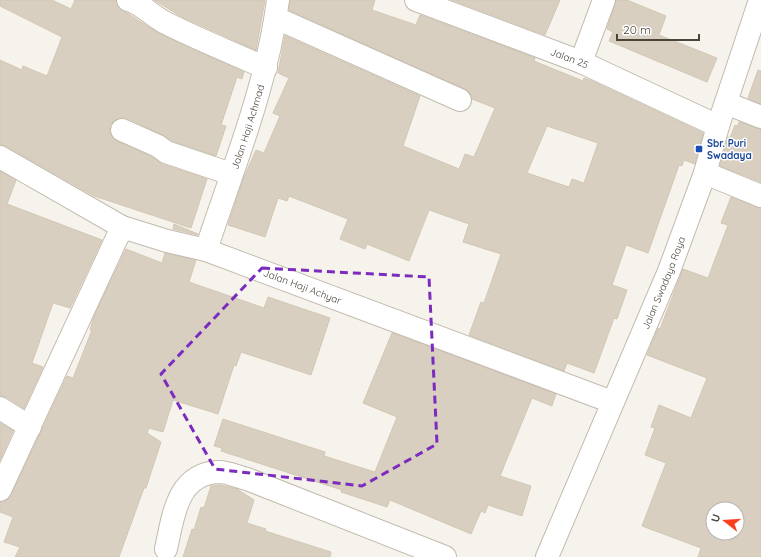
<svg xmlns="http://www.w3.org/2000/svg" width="761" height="557" viewBox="0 0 761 557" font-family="Quicksand,sans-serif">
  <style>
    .building { fill: #d8cfc1; stroke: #d3c7b4; fill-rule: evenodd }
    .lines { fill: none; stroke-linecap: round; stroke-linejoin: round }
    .minor-casing { stroke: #c2bbae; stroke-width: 24 }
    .minor { stroke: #fff; stroke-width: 22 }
    .marked { fill: none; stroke: #7b2cbf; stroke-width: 3; stroke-dasharray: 8 5; stroke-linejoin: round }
    .transit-dot { fill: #1a4fb4; stroke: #fff; stroke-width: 1.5 }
    .labels { text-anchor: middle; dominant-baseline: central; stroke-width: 3; stroke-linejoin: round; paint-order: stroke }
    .street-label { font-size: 10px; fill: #4b4439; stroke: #fff }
    .transit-label { font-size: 10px; font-weight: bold; fill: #164399; stroke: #fff; text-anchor: start }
  </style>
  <rect width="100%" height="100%" fill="#f6f3ec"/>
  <path class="building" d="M0 0H52L71 9 75 0H116L119 8 158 33 244 72 242 79 237 77 221 125 226 126 216 156 172 141 163 135 127 118H120L115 120 110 125V132L112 137 117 141 152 157 162 164 207 179 191 228 94 196 6 146 0 145V60L22 70 23 66 47 76 62 37 0 6Z
    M154 0H265L256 50 182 17Z
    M290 0H375L372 10 416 25 420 15 535 58 534 61 583 81 584 78 592 81 703 133 695 164 684 160 682 166 679 165 648 253 626 245 612 285 627 290 617 319 614 318 594 373 567 363 564 371 469 335 481 302 484 303 501 254 463 242 469 224 429 210 409 261 367 244 365 249 340 239 348 219 289 196 287 201 278 198 265 237 228 225 244 177 256 150 264 153 280 116 273 113 289 78 278 73 285 36 420 96 403 146 459 169 465 154 474 157 495 108 472 99 470 93 465 89 289 10ZM547 126 598 143 584 183 572 179 569 187 527 173Z
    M452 0H560L545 35Z
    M616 0H627L666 16 659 35 717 58 707 82 609 41 613 32 607 29Z
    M758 70 761 71V104L748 98Z
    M739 122 761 129V182L720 166 728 137 730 138 735 125 738 126Z
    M0 171 16 180 7 204 102 240 70 308 53 303 32 363 43 367 24 408 7 397 0 396Z
    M731 197 761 208V557H698L701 548 642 526 666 463 645 455 655 428 651 427 659 405 691 418 707 378 647 355 658 328 660 329 683 269 708 278 728 225 721 223ZM713 509H737V533H713Z
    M174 224 198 234V235L173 229Z
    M126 249 162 263 165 253 196 260 189 282 264 308 268 297 330 318 311 375 241 352 236 366 234 365 218 414 173 400 163 432 149 428 147 433 161 442 146 488H144L119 557H15L20 547 4 542 13 517 0 512V502L7 500 11 495 67 376 73 378 92 330H90L94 316Z
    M392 333 556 394 552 406 532 398 500 476 531 486 522 516 488 505 485 513 481 511 471 534 390 500 387 507 341 492 342 490 221 451 222 448 214 446 223 419 325 452 324 456 375 472 397 417 363 403Z
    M0 423 13 431 0 460Z
    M220 485 237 489 254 500 247 523 266 529 265 531 331 552 330 557H183L192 529 194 530 201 507 204 508 211 486Z"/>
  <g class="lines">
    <g class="minor-casing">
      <g id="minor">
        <path d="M128 0C142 4 151 15 164 22 197 39 233 53 266 68"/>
        <path id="s1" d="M416 0 581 62 718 126"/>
        <path d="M276 18 460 100"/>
        <path d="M581 62 604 0"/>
        <path d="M726 103 761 117"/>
        <path d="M122 130 158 146 166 152 231 174"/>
        <path id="s2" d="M0 157 122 227 167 241 206 250 612 402"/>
        <path d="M705 173 761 196"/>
        <path id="s3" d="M206 250C233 168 267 86 278 0"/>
        <path d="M0 408 30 427"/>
        <path d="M0 490 122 227"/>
        <path d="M166 549C173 517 177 473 219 472 228 472 238 477 247 479L445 557"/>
        <path id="s4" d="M547 557 669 271 705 173 718 126 760 0"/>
      </g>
    </g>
    <use href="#minor" class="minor"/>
  </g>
  <path class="marked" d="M262 268 429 277 437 444 362 486 215 469 161 374Z"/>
  <rect class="transit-dot" x="695" y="145" width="8" height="8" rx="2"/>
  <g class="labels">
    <g class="street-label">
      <text stroke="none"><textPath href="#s1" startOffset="164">Jalan 25</textPath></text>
      <text stroke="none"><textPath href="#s3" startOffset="130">Jalan Haji Achmad</textPath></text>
      <text stroke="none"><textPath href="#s4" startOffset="298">Jalan Swadaya Raya</textPath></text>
      <text stroke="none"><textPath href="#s2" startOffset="331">Jalan Haji Achyar</textPath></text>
    </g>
    <g class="transit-label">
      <text x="707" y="143">Sbr. Puri<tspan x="707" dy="12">Swadaya</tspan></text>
    </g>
  </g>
  <g transform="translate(725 521) rotate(287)"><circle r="19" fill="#ffffff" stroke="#b7b4b0"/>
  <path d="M0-3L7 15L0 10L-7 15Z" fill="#fc3f1d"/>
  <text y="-6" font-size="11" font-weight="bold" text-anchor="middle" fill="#4b4439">U</text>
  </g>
  <path d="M617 34v6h82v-6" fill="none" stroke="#4b4439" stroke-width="2"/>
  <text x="623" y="34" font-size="12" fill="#4b4439" stroke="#ffffff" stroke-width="3" paint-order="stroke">20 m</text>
</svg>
